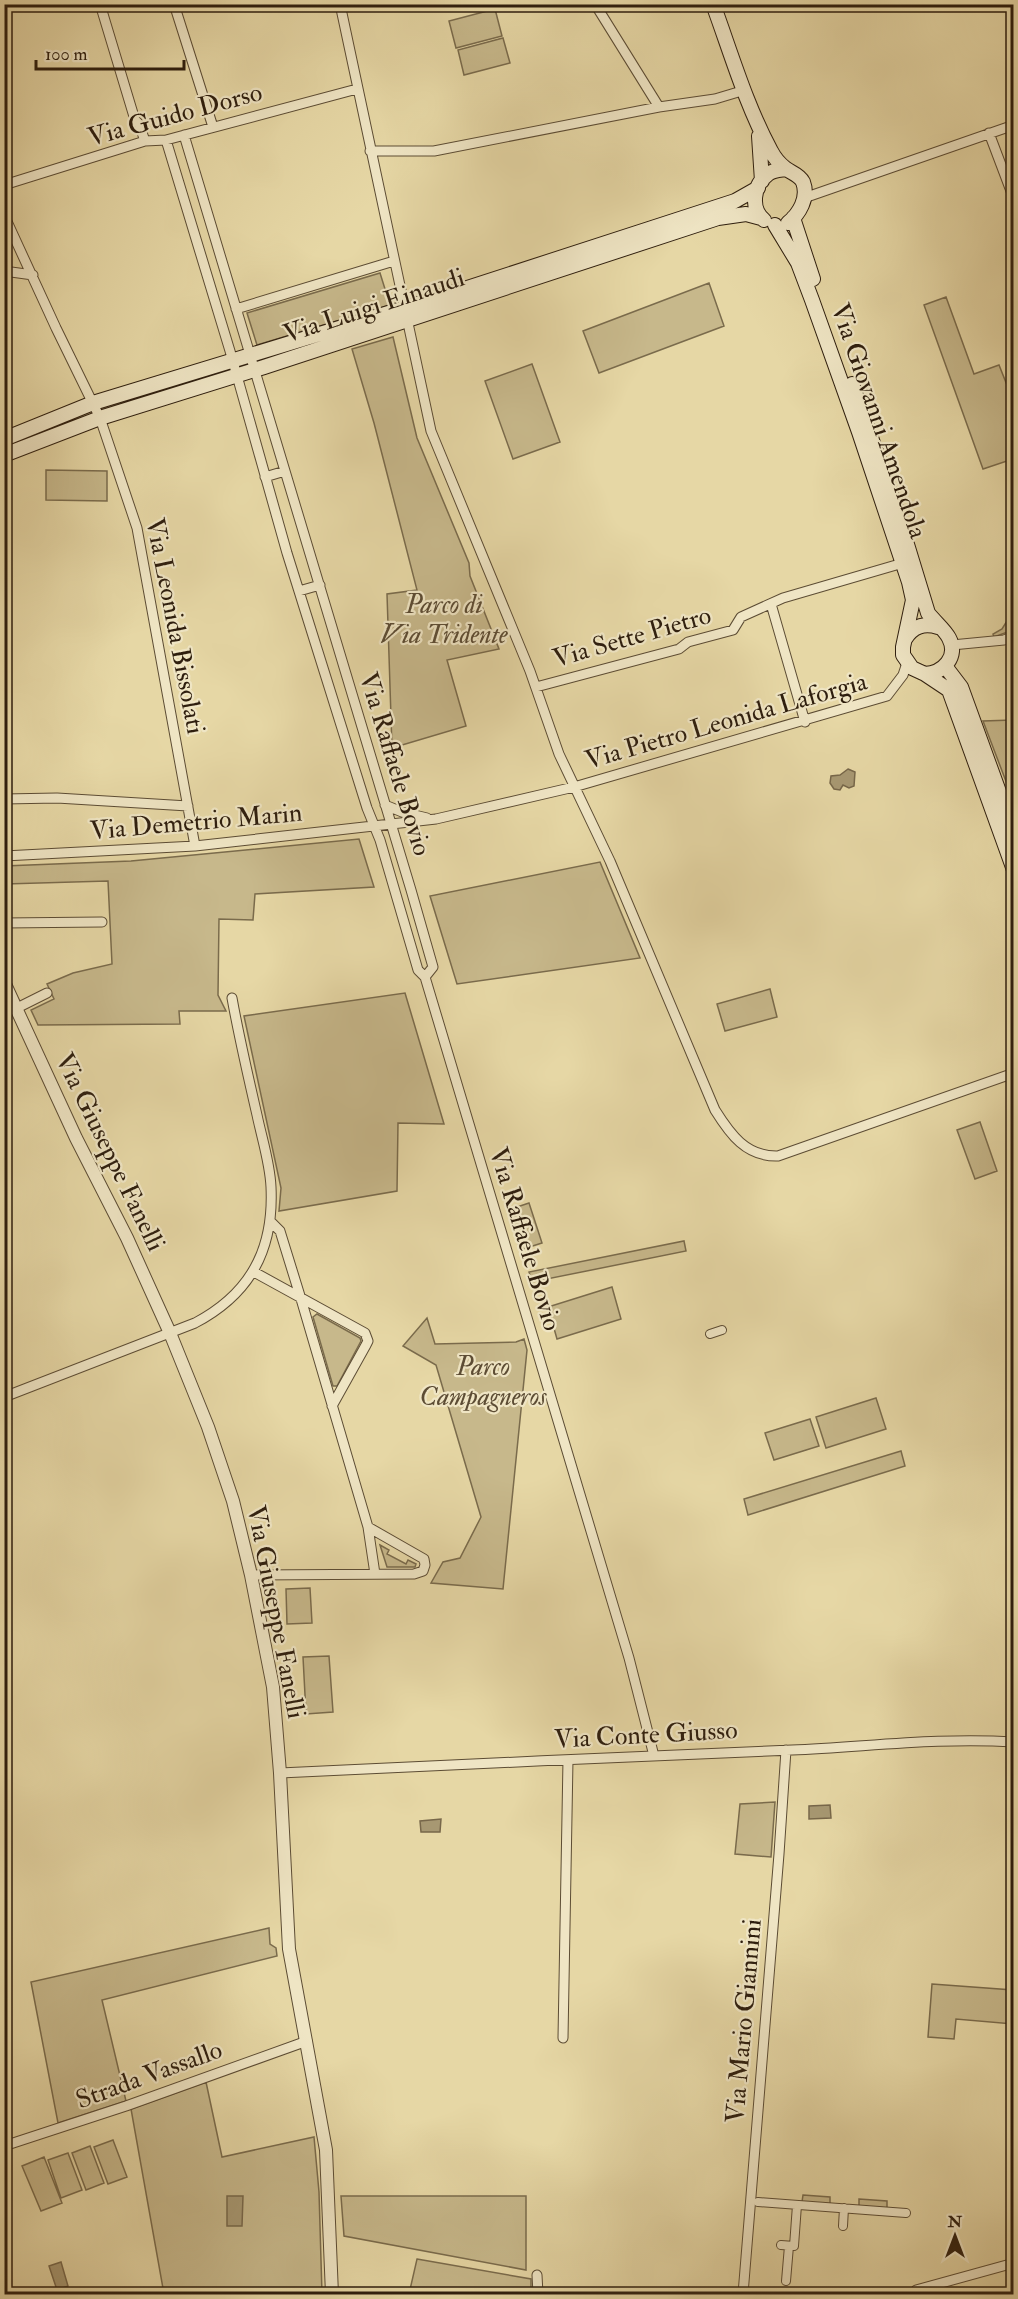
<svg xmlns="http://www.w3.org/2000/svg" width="1018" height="2299" viewBox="0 0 1018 2299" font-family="'IM FELL Double Pica',serif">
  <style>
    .green { fill: #c7b88b; stroke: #7a6b4c; stroke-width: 1.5 }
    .water { fill: #a79872; stroke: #77674a; stroke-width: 1.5 }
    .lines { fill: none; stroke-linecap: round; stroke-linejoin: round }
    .pedestrian-casing { stroke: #5c4c34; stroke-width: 10 }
    .minor-casing { stroke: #5c4c34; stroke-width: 11 }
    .tertiary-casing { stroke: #5c4c34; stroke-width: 14 }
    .secondary-casing { stroke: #2e1e0e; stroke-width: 16 }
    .pedestrian { stroke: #efe5c4; stroke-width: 8 }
    .minor { stroke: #efe5c4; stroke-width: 9 }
    .tertiary { stroke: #efe5c4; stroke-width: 12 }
    .secondary { stroke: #efe5c4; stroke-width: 14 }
    .labels { text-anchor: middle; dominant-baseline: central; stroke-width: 4.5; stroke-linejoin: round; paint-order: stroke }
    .street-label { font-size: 26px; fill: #2e1e0e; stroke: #efe5c4 }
    .park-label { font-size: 26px; font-style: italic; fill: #5c4c34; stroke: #efe5c4 }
  </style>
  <rect width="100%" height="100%" fill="#e6d7a5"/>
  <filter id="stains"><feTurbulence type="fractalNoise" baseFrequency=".00333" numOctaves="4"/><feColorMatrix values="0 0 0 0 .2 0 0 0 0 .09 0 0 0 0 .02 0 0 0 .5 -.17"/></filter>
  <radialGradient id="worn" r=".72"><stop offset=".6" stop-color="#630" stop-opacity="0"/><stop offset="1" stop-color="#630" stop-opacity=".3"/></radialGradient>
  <path class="green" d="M495 9 502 36 456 48 449 21Z
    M503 38 510 63 464 75 458 50Z
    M380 273 390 305 257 345 247 313Z
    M709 283 724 326 599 373 583 331Z
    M946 297 974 374 999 365 1007 385 1013 383V459L983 469 924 305Z
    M393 337 417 438 469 563 470 576 499 649 447 660 466 726 392 748 387 594 417 590 374 423 352 349Z
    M532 364 560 442 513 459 485 381Z
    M46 470 107 471V501L46 500Z
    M1013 608V630L994 637 993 634 1002 629 1007 621 1010 622Z
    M1013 720V784H1007L983 721Z
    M359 839 374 887 255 894 253 920 219 919 218 995 226 1011H179L180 1024 38 1025 31 1010 54 999 47 984 73 973 112 964 108 881 5 884 4 866 131 861Z
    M600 862 640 958 457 984 430 896Z
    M770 989 777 1017 725 1031 717 1004Z
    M405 993 444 1124 398 1123 397 1191 279 1211 281 1188 244 1016Z
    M980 1122 997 1171 975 1179 957 1130Z
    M529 1203 542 1243 520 1250 508 1210Z
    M684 1241 686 1251 532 1282 529 1272Z
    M612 1287 621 1319 557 1339 548 1307Z
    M317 1314 360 1338 361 1341 337 1386H333L313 1317Z
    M427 1318 435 1344 516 1342 524 1339 527 1350 503 1589 431 1583 443 1562 460 1558 481 1517 436 1365 403 1346Z
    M876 1398 886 1429 826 1448 816 1417Z
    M810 1419 819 1446 774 1460 765 1433Z
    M901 1451 905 1466 748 1515 744 1499Z
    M380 1545 389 1550 387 1554 406 1564 408 1560 416 1564 415 1567H387Z
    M310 1588 312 1623 287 1624 286 1589Z
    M329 1656 333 1712 306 1714 303 1657Z
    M775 1802 771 1857 735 1854 740 1804Z
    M269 1928 270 1944 276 1948 277 1956 102 2000 126 2101 58 2123 31 1982Z
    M932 1984 1013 1990V2024L956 2019 954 2039 928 2037Z
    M206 2082 222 2157 314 2137 319 2192 322 2294H164L131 2109Z
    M113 2140 127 2177 108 2184 94 2147Z
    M90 2146 104 2183 86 2190 72 2153Z
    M68 2153 82 2190 61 2198 48 2160Z
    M44 2157 62 2203 41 2211 22 2166Z
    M803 2195 830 2197V2204L802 2202Z
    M341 2196H526V2270L344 2236Z
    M859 2199 887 2201V2208L859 2206Z
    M417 2259 531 2279V2294H409Z"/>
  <path class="water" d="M848 769 855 772 854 786 849 788 843 785 840 790 834 789 830 783 831 776 840 775Z
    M830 1805 831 1818 809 1819V1806Z
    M441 1819 440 1832H421L420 1821Z
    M227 2196H243L242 2226H227Z
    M61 2262 68 2286 57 2290 49 2266Z"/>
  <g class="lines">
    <g class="pedestrian-casing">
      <path id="pedestrian" d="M710 1334 722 1330
        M758 2202 906 2213
        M843 2226 844 2208
        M781 2245 794 2246 797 2205
        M786 2281 789 2246"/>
    </g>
    <g class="minor-casing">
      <path id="minor" d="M100 4 135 120 139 124 145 141
        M174 4 213 127
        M340 4 431 431 530 671 559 754 610 861 715 1110C730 1134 746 1157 778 1156L1014 1073
        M595 4 659 107 715 99 745 90
        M989 133 1014 199
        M184 135 411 890 433 967 425 977
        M166 140 230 351 287 553 367 808 380 840 418 970 425 977 629 1658 654 1756
        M370 151H434L659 107
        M4 185 145 141 166 140 357 89
        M804 198 1014 125
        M4 215 56 328 100 418 137 528 195 846
        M4 271 33 275
        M236 309 394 261
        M265 477 285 471
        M299 591 320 585
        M771 604 805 722
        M952 645 1004 640 1014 636
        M536 687 679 649 688 642 733 630 741 617 783 598 903 563
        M4 799 57 798 188 806
        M385 805 402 812 427 818
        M4 856 195 846 436 819 574 787 887 696 903 675 907 663
        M4 923 102 922
        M17 1008 47 993
        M270 1221 280 1231 301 1299 368 1527 375 1574
        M254 1272 365 1333 368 1341 366 1345 332 1406
        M4 1397 195 1323C250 1294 274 1250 271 1187 270 1163 262 1139 257 1115 248 1076 239 1037 232 998
        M251 1575 414 1574 423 1571 425 1565 424 1559 368 1527
        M280 1773C451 1765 621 1757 792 1750 866 1747 939 1737 1014 1742
        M563 2038 568 1760
        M4 2146 126 2106 307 2041
        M537 2275 538 2294
        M743 2294 779 1854 786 1750
        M917 2294 916 2290 1014 2263"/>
    </g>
    <g class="tertiary-casing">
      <path id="tertiary" d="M4 982 76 1138 127 1238 170 1333 208 1427 233 1501 251 1575 273 1687 280 1773 289 1949 326 2150 332 2294"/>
    </g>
    <g class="secondary-casing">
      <path id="secondary" d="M713 4C731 53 746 105 771 151 774 157 780 164 785 168 791 173 799 174 803 182 809 198 799 214 788 223
        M759 136 762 181
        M793 218 813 279
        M764 220C750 209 753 185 768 174 773 170 780 170 786 169
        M775 225 798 263 812 300 859 432 909 582 913 600 903 647V655L912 668 925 674 949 690 1014 870
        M852 384 895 505 928 613C934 621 945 630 949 638 959 657 943 673 925 674
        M4 439 93 403 418 304 735 201 758 188
        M4 455 100 418 264 367 718 218 746 214 761 218
        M905 639C913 626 924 623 938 627
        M945 666 961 687 1014 833"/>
    </g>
    <use href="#pedestrian" class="pedestrian"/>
    <use href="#minor" class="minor"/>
    <use href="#tertiary" class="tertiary"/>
    <use href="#secondary" class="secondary"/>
  </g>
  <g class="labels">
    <g class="street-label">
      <text transform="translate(175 115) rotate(-15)">Via Guido Dorso</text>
      <text transform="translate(374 306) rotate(-18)">Via Luigi Einaudi</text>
      <text transform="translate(879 421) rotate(71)">Via Giovanni Amendola</text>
      <text transform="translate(175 626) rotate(79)">Via Leonida Bissolati</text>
      <text transform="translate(632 637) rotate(-16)">Via Sette Pietro</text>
      <text transform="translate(726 721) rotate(-16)">Via Pietro Leonida Laforgia</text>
      <text transform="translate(395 764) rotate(73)">Via Raffaele Bovio</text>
      <text transform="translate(196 822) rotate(-5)">Via Demetrio Marin</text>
      <text transform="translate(110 1152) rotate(64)">Via Giuseppe Fanelli</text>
      <text transform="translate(525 1239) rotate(73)">Via Raffaele Bovio</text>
      <text transform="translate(276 1612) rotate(79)">Via Giuseppe Fanelli</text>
      <text transform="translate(646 1735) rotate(-3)">Via Conte Giusso</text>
      <text transform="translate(744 2021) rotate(-85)">Via Mario Giannini</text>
      <text transform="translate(149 2075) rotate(-20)">Strada Vassallo</text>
    </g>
    <g class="park-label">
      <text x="444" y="605">Parco di<tspan x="444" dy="30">Via Tridente</tspan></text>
      <text x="483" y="1367">Parco<tspan x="483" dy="30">Campagneros</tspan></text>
    </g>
  </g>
  <rect width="1018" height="2299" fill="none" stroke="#e6d7a5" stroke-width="24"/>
  <rect x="6" y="6" width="1006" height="2287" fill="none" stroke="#2e1e0e" stroke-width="3"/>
  <rect x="12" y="12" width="994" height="2275" fill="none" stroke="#2e1e0e" stroke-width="1.5"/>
  <g transform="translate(955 2236)" stroke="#efe5c4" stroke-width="4.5" paint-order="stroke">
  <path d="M0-4.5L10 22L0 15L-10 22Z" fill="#2e1e0e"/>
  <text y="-9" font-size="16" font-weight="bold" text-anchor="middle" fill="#2e1e0e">N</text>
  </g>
  <path d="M36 60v9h148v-9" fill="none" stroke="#2e1e0e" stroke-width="3"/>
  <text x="45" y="60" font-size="18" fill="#2e1e0e" stroke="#efe5c4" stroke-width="4.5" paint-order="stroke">100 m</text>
  <rect width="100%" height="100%" filter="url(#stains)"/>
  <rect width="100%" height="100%" fill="url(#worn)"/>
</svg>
